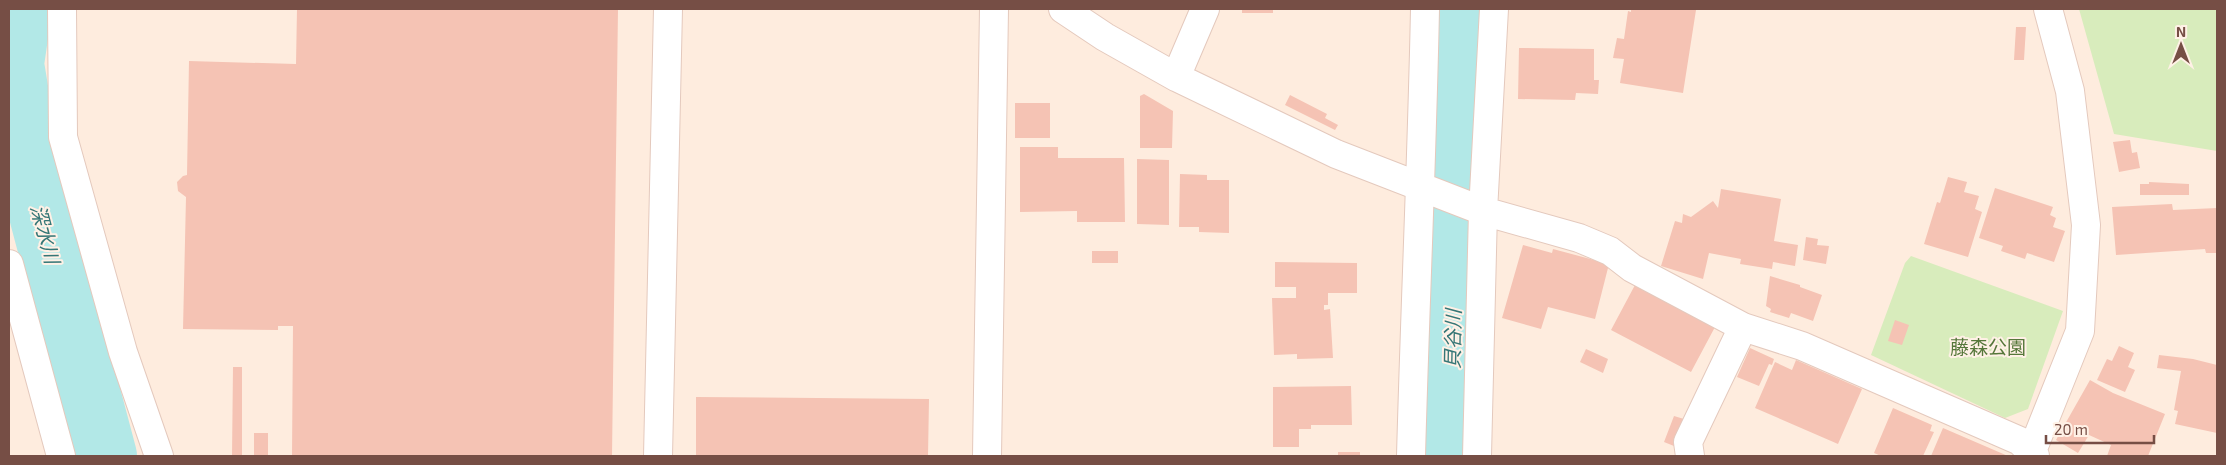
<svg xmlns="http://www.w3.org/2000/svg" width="2226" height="465" viewBox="0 0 2226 465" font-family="'Exo 2','Noto Sans JP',sans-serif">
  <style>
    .green { fill: #d8ecbc }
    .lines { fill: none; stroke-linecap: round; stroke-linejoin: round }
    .river { stroke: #b2e8e7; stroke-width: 64 }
    .building { fill: #f5c3b4 }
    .minor-casing { stroke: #e4c9bd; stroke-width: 30 }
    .minor { stroke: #fff; stroke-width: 28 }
    .labels { text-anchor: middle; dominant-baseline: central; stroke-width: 4; stroke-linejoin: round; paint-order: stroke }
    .park-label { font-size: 19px; fill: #56773a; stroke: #fff1e6 }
    .water-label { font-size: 20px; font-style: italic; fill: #357676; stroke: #fff1e6 }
  </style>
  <rect width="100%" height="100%" fill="#feecde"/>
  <path class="green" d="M2079 9H2217V151L2114 134Z
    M1911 256 2063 311 2028 409 2005 418 1871 355 1905 263Z"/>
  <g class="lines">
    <path class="river" d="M20 9 12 64 30 173 105 456
      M1455 161 1466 9
      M1450 456 1453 222"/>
  </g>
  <path class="building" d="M297 9H618L612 456H292L293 326H278V330L183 329 186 197 178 191 177 182 183 176 187 175 189 61 296 64Z
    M1242 9H1273V13H1242Z
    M1631 9 1696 10 1683 93 1620 83 1624 59 1613 58 1617 38 1624 39 1628 11 1631 12Z
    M2016 27H2026L2024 60H2014Z
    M1519 48 1594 49V80H1599L1598 94 1576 93 1575 100 1518 99Z
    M1144 94 1173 111 1172 148H1140V96Z
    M1290 95 1327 114 1325 118 1338 125 1335 130 1285 105Z
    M1015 103H1050V138H1015Z
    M2130 140 2132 153 2137 152 2140 168 2119 172 2113 142Z
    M1020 147H1058V158H1124L1125 222H1077V211L1020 212Z
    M1137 159 1169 160V225L1137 224Z
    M1180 174 1207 175V180H1229V233L1199 232V227H1179Z
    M1948 177 1967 182 1964 192 1979 196 1975 209 1982 212 1968 257 1924 244 1937 202 1940 203Z
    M2149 182 2189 184V195H2140V184H2149Z
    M1995 188 2053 207 2050 215 2056 218 2053 227 2065 231 2054 262 2027 253 2025 259 2001 251 2003 246 1979 238Z
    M1721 189 1781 199 1774 241 1798 245 1795 266 1773 262 1772 269 1740 264 1741 259 1709 253 1703 279 1661 266 1675 221 1682 223 1683 214 1691 217 1713 201 1718 208Z
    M2172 204 2173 210 2217 208V253H2206L2205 249 2116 255 2112 207Z
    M1806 237 1818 239 1817 245 1829 246 1826 264 1803 260Z
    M1523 245 1552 253 1553 249 1609 264 1595 319 1548 307 1541 329 1502 318Z
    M1092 251H1118V263H1092Z
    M1275 262 1357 263V293H1328V305H1324V310L1330 309 1333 358 1297 359V354L1274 355 1272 298H1296V287H1275Z
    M1770 276 1800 285V287L1822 295 1813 321 1791 313 1789 318 1770 312 1771 309 1766 306Z
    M1635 285 1715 327 1691 372 1611 330Z
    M1895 320 1909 325 1902 345 1888 341Z
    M2119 346 2134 353 2128 367 2135 370 2125 392 2097 380 2107 359 2112 361Z
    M1750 348 1774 359 1772 365 1769 364 1759 386 1737 377Z
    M1586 349 1608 359 1603 373 1580 362Z
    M2159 355 2193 359 2217 365V433L2175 424 2178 411 2174 410 2181 371 2157 368Z
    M1796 360 1862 389 1838 444 1755 408 1775 362 1792 370Z
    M233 367H242V456H232Z
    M2090 380 2113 393 2165 414 2148 456H2107L2111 445 2089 435 2078 453 2056 440Z
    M1351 386 1352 425H1311V429H1299V447H1273V387Z
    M696 397 929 399 928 456H696Z
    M1893 408 1932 425 1930 431 1934 432 1923 456H1881L1874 453Z
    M1674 416 1684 419 1674 446 1664 442Z
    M1943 428 2008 456H1931Z
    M254 433H268V456H254Z
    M1338 452H1360V456H1338Z"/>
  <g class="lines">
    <g class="minor-casing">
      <path id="minor" d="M62 9 63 137 123 352 159 456
        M1063 9 1105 37 1176 77 1336 154 1483 211 1579 238 1610 251 1632 268 1743 327 1802 346 2020 441 2035 456
        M1176 77 1205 9
        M9 264 61 456
        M658 456 668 9
        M987 456 994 9
        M1411 456C1415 307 1422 158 1425 9
        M1477 456 1483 211 1494 9
        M1690 456 1688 442 1743 327
        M2030 456 2080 331 2086 225 2070 91 2048 9"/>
    </g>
    <use href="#minor" class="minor"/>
  </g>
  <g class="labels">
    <g class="park-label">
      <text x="1988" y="346">藤森公園</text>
    </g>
    <g class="water-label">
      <text transform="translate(46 234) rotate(75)">深水川</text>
      <text transform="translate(1452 339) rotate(-89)">貝谷川</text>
    </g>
  </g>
  <rect width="2226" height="465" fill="none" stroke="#764e45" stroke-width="20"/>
  <g transform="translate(2181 45)" stroke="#fff1e6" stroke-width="4" paint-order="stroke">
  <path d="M0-4L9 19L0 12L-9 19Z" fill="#764e45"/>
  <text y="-8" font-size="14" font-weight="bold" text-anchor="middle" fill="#764e45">N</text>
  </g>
  <path d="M2046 435v8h108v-8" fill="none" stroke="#764e45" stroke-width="2.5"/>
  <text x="2054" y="435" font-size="15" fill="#764e45" stroke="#fff1e6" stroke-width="4" paint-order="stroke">20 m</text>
</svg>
